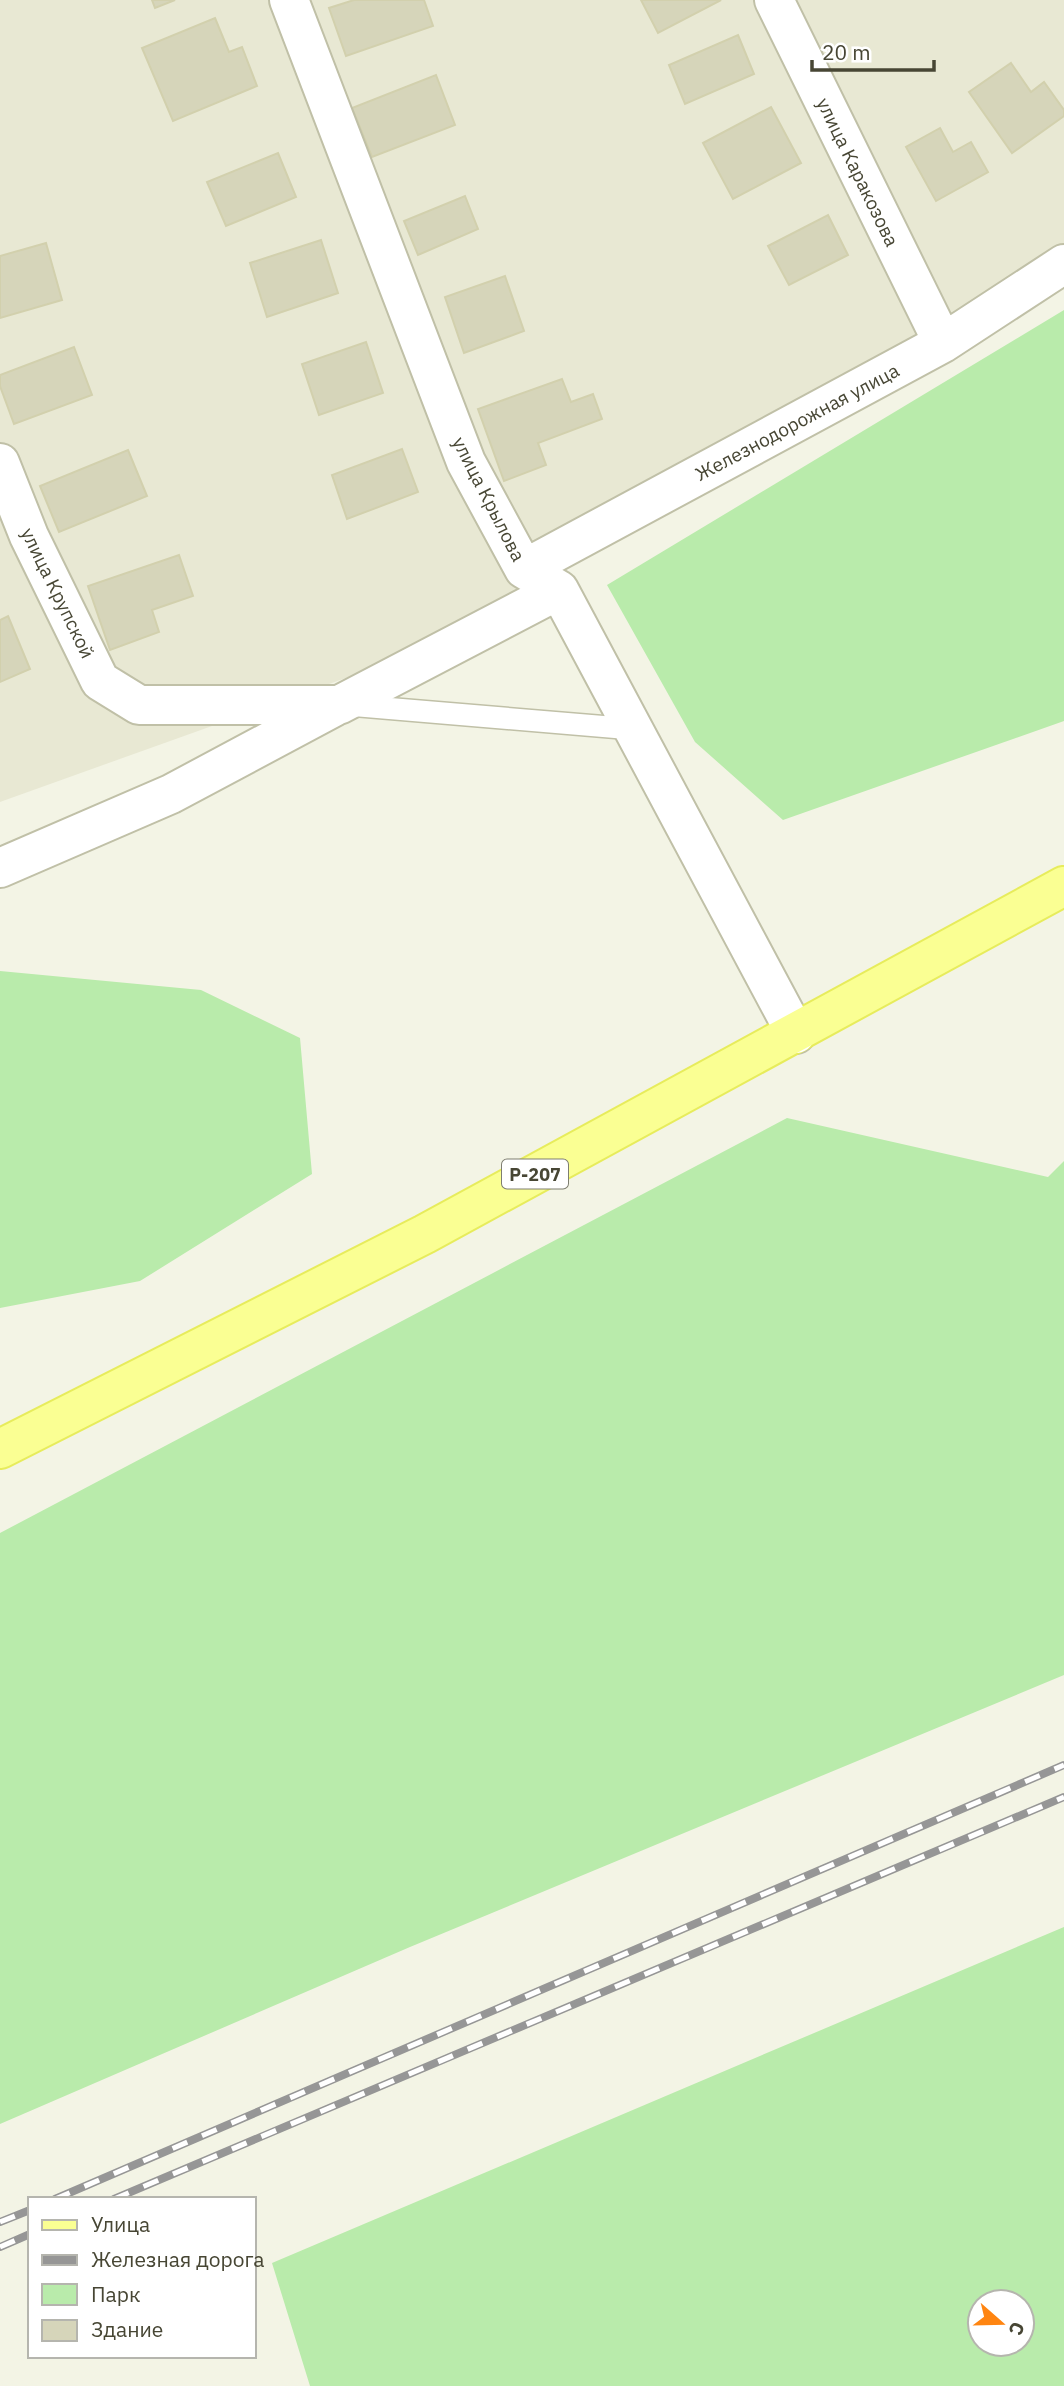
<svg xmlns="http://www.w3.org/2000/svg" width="1064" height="2386" viewBox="0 0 1064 2386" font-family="'IBM Plex Sans',sans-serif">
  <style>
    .residential { fill: #e8e8d3 }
    .green { fill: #b9ebab; fill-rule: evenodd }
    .building { fill: #d6d5ba; stroke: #d2d0ad; stroke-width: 2 }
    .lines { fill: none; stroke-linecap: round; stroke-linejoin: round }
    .service-casing { stroke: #c0c0a7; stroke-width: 24 }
    .minor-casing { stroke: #c0c0a7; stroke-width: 42 }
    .primary-casing { stroke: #e7ec5c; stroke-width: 42 }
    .service { stroke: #fff; stroke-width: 21 }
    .minor { stroke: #fff; stroke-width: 38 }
    .primary { stroke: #faff93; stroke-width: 38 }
    .rail-casing { stroke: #969696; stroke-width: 8 }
    .rail { stroke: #fff; stroke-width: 5; stroke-dasharray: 16; stroke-linecap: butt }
    .labels { text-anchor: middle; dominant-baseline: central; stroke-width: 6; stroke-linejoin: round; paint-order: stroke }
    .shield { fill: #fff; stroke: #7e7e71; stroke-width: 2 }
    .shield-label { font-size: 18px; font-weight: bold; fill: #474634 }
    .street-label { font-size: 19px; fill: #474634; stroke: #fff }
  </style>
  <rect width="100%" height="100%" fill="#f3f4e5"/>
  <path class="residential" d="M0 0H1064V262L407 656 0 802Z"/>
  <path class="green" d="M1064 310V721L783 820 695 742 607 585Z
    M0 971 201 990 300 1038 312 1174 140 1281 0 1308Z
    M787 1118 1048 1177 1064 1161V1675L410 1947 0 2124V1533Z
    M1064 1927V2386H310L272 2263ZM980 2302H1022V2344H980Z"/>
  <path class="building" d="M152 0H175L155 8Z
    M354 0H424L433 26 346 56 329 8Z
    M641 0H721L658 33Z
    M215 18 229 52 242 47 257 86 173 121 142 48Z
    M738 35 754 74 685 104 669 65Z
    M1011 63 1031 92 1044 82 1064 110V116L1012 153 969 92Z
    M436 75 455 125 372 157 352 108Z
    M771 107 801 163 733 199 703 143Z
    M940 128 953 152 971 142 988 172 936 201 906 147Z
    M278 153 296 197 226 226 207 182Z
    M465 196 478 229 418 255 404 221Z
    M828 215 848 255 789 285 768 246Z
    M321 240 338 293 267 317 250 263Z
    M46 243 62 300 0 318V256Z
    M505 276 524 331 464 353 445 297Z
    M366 342 383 393 319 415 302 364Z
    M74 347 92 395 14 424 0 386V375Z
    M562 379 571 402 593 394 602 419 538 443 546 465 504 481 478 409Z
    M402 449 418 492 347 519 332 475Z
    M128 450 147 496 59 532 40 486Z
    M179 555 193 596 152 610 159 632 110 650 88 586Z
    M8 616 30 669 0 682V620Z"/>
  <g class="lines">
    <g class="service-casing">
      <path id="service" d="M348 705 633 729"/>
    </g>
    <g class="minor-casing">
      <path id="minor" d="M289 0 466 462 524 569 559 590 796 1034
        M774 0 943 343
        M0 463 29 536 100 681 139 705H339L559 590
        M524 569 943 343 1064 264
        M0 868 171 794 334 707"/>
    </g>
    <g class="primary-casing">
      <path id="primary" d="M0 1449 425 1234 1064 886"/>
    </g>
    <use href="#service" class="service"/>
    <use href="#minor" class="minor"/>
    <use href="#primary" class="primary"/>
    <g class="rail-casing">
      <path id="rail" d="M55 2199 1064 1765
        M114 2199 1064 1797
        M0 2222 30 2210
        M0 2247 30 2234"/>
    </g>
    <use href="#rail" class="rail"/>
  </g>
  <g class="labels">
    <rect class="shield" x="502" y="1159.5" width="66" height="29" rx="5"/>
    <g class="shield-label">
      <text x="535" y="1174">Р-207</text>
    </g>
    <g class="street-label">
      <text transform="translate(858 172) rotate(64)">улица Каракозова</text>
      <text transform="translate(797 422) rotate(-28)">Железнодорожная улица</text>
      <text transform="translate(489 499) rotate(63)">улица Крылова</text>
      <text transform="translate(58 593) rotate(64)">улица Крупской</text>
    </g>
  </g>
  <rect x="28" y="2197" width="228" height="161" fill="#ffffff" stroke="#b5b5ae" stroke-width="2"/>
  <rect x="42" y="2220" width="35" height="10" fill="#faff93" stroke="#b5b5ae" stroke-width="2"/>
  <text x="91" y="2232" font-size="21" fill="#474634">Улица</text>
  <rect x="42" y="2255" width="35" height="10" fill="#969696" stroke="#b5b5ae" stroke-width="2"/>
  <text x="91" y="2267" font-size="21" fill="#474634">Железная дорога</text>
  <rect x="42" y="2284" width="35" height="21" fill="#b9ebab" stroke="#b5b5ae" stroke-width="2"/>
  <text x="91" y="2302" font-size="21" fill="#474634">Парк</text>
  <rect x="42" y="2320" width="35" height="21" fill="#d6d5ba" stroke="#b5b5ae" stroke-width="2"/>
  <text x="91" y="2337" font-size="21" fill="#474634">Здание</text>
  <g transform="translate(1001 2323) rotate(110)"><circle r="33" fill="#ffffff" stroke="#b5b5ae" stroke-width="2"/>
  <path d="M0-5L12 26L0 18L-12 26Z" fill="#ff8511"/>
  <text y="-10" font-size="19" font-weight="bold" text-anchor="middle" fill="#474634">С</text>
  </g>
  <path d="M812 60v10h122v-10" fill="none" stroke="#474634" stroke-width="3.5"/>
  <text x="822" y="60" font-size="21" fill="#474634" stroke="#ffffff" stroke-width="5" paint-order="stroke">20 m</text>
</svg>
